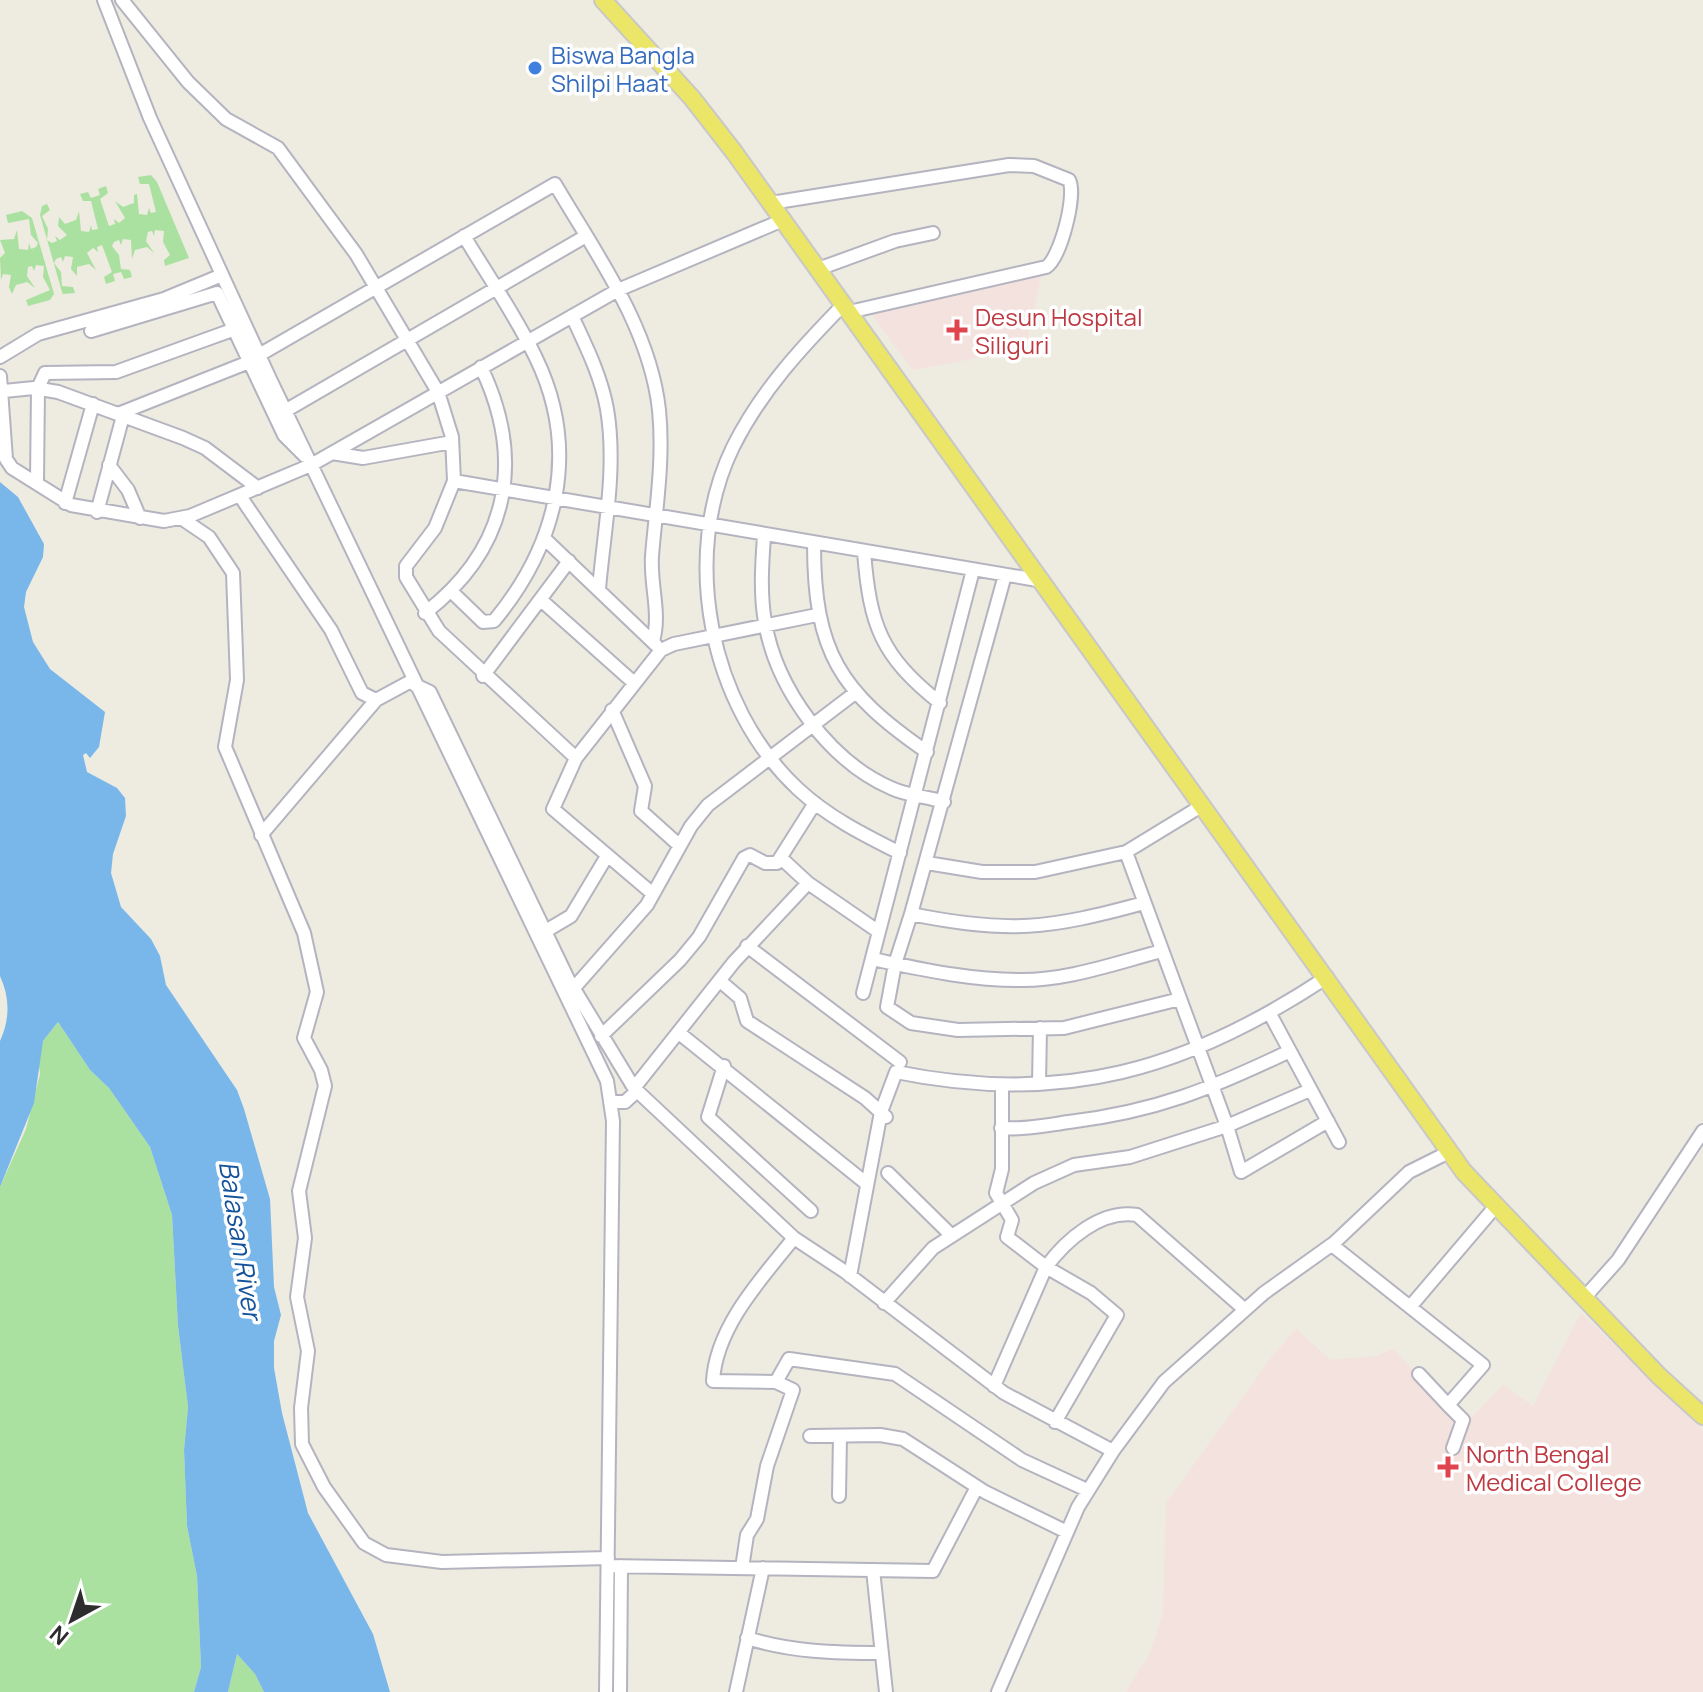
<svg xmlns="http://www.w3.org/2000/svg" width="1703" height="1692" viewBox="0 0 1703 1692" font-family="Manrope,sans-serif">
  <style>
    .medical { fill: #f4e2df }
    .green { fill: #aae1a0 }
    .water { fill: #79b7ea }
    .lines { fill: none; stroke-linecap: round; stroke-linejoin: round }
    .minor-casing { stroke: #b4b4c0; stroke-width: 16 }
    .major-casing { stroke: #c8c8c8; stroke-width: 20 }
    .minor { stroke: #fff; stroke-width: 12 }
    .major { stroke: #ebe568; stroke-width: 16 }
    .shop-dot { fill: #3f7fe0; stroke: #fff; stroke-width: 3 }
    .health-dot { fill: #e0444e; stroke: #fff; stroke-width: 3 }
    .labels { text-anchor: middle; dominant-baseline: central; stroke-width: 7; stroke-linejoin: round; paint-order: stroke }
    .shop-label { font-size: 24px; fill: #366cbe; stroke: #fff; text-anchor: start }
    .health-label { font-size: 24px; fill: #be3a42; stroke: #fff; text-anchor: start }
    .water-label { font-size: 26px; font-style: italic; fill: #14539b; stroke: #fff }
  </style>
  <rect width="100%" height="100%" fill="#eeebe1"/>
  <path class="medical" d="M1041 276 1025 349 913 370 870 312 949 292Z
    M1581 1313 1703 1431V1692H1126L1150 1653 1163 1614 1166 1503 1271 1358 1296 1329 1331 1360 1378 1356 1393 1349 1465 1425 1503 1385 1533 1406Z"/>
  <path class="green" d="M151 175 157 182 189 258 165 266 164 260 170 255 163 242 164 231 155 230 154 236 152 231 148 232 146 241 154 253 147 247 135 250 132 259 131 240 123 239 121 245 119 240 114 242 112 246 119 255 121 269 130 270 132 277 124 279 121 272 113 274 115 281 106 284 104 277 112 272 102 245 97 247 98 252 93 248 87 253 96 270 89 264 77 267V276L71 269 73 257 65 256 63 262 61 257 56 259 54 263 61 272 62 286 73 287 75 293 63 294 62 292 40 215 42 206 47 204 50 210 42 216 48 229 47 240 52 243 57 241 55 236 60 240 67 235 58 226 59 217 65 224 76 220 79 211 81 231 89 232 91 225 92 230 98 229 91 201H83L80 194 88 192 91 198 100 195 98 189 106 186 108 193 100 199 109 226 115 224 114 219 119 223 125 218 115 201 123 207 134 203V195L137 194 139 214 147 215 149 208 151 213 156 212 149 184H140L138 177Z
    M22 211 32 218 54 294 50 300 28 306 26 300 50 290 43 277 44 266 36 265 34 271 32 266 28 267 27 276 35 288 27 282 16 285 12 294 9 287 11 275 3 274 1 280 0 258 5 253 0 240 14 239 17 230 19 249 28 250 29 243 31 249 36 247 38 243 31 235 29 219 8 223 6 215Z
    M58 1022 90 1070 109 1088 150 1147 172 1215 178 1326 188 1407 184 1450 187 1526 197 1576 201 1667 194 1692H0V1187L26 1129 40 1074 38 1057 43 1041Z
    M237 1654 255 1674 264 1692H228Z"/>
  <path class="water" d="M0 482 18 497 44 544 43 557 26 592 24 607 33 642 50 669 105 712 99 747 90 758 86 753 83 755 87 772 117 788 125 798 126 816 113 854 111 873 121 907 151 939 160 956 166 985 237 1090 244 1109 270 1199 274 1287 281 1315 274 1341V1368L282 1413 308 1513 373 1634 390 1692H264L255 1674 237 1654 228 1692H194L201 1667 197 1576 187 1526 184 1450 188 1407 178 1326 172 1215 150 1147 109 1088 90 1070 58 1022 43 1041 34 1103 0 1187V1041C10 1019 10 998 0 976Z"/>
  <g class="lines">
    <g class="minor-casing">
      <path id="minor" d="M104 0 150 118 270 379 607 1081 613 1121 606 1692
        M122 0 188 82 226 119 278 148 356 254 438 392 452 437 454 481 435 528 406 566V577L439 631 576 758
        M771 203 1009 165 1034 166 1069 180C1077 195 1060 259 1046 267L849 312
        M818 269 895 241 933 233
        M844 304C801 348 761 391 733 447 680 556 709 706 798 789 828 817 864 835 900 853
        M572 316C586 346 601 376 607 409 617 468 604 530 599 589
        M91 331 217 293 284 435 305 456
        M259 355 555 184C596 254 650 327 659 410 664 460 656 507 652 556 650 585 661 613 653 641
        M0 357 38 334 164 299 222 275
        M0 376 6 459 12 468 71 505 164 521 190 516 311 465 618 290 783 220
        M4 391 34 388 58 392 183 438 205 448 258 488
        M285 411 586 236
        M118 414 249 362
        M332 453 363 458 452 442
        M109 465 128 490 140 518
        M37 481 38 388 45 373 116 372 235 329
        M454 481 1043 581
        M240 496 331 630 362 693 376 700 413 680
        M65 503 93 404
        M97 512 123 416
        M181 518 209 537 233 573 237 680 225 747 304 933 317 992 304 1038 321 1070 325 1086 299 1191 305 1238 297 1297 308 1351 301 1408 302 1444 324 1487 364 1543 386 1555 442 1562 608 1558
        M764 536C762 564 760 594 765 622 776 688 829 761 891 788 908 796 925 796 944 802
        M545 539 656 645
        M814 544C814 652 840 692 927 752
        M864 552C870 626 881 656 940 703
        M1005 575 911 914C1009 934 1049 929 1144 903
        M452 592 483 622 494 621C557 545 581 451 536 358 516 316 488 276 464 236
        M541 600 633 682
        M425 613C508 549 526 461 481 367
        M483 676 569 561
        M415 685 430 692 568 979 634 1088 794 1238 844 1271 1004 1393 1113 1451
        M612 710 645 786 641 811 680 846
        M261 835 376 700
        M781 858 808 883 879 932
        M927 863 982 872H1035L1126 852 1203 805
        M653 894 553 809 576 758 661 650 674 644 817 615
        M911 914 895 964 887 1007 911 1023 958 1030 1064 1028 1180 999
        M544 932 571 916 607 856
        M747 946 900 1062
        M872 959C921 969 968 980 1018 980 1067 981 1115 963 1162 951
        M720 981 740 998 747 1021 865 1098 886 1117
        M573 989 647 905 691 826 708 805 855 693
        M863 993 973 570
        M1270 1014 1339 1142
        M679 1033 867 1184
        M601 1036 680 960 699 937 744 858 750 855 765 863H777L815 803
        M724 1066 708 1117 811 1211
        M1039 1084 1040 1028
        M1002 1087V1169L996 1193 1012 1220 1007 1237 1046 1267C1066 1240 1101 1209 1137 1215L1244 1309
        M634 1088 734 962 808 883
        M1310 1090 1227 1126 1241 1172 1328 1121
        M610 1102H625L637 1091
        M1001 1128C1024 1130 1047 1125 1069 1122 1158 1111 1210 1089 1290 1051
        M888 1173 952 1236
        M1332 1245 1483 1365 1448 1405 1463 1420 1453 1448
        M850 1276 881 1112 896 1072C1063 1106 1187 1070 1327 977
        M1585 1297 1618 1260 1703 1131
        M884 1303 933 1248 1034 1183 1074 1165 1130 1157 1227 1126 1126 852
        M1410 1307 1495 1207
        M1419 1374 1448 1405
        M776 1382 789 1359 895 1374 1022 1460 1087 1490
        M994 1386 1046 1267 1091 1293 1117 1315 1055 1422
        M810 1436 880 1435 903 1439 985 1492 1067 1532
        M839 1496 840 1436
        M608 1566 933 1571 977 1487
        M742 1568 747 1535 757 1519 767 1466 793 1390 776 1382 713 1381C716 1327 761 1279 794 1238
        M873 1570 886 1692
        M747 1638C792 1652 835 1653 882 1653
        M620 1692 621 1566
        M736 1692 763 1568
        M998 1692 1078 1507 1113 1451 1164 1382 1264 1293 1334 1243 1409 1172 1449 1152"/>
    </g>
    <g class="major-casing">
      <path id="major" d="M603 0 692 98 734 152 1464 1172 1659 1376 1703 1416"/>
    </g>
    <use href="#minor" class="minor"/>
    <use href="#major" class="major"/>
  </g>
  <circle class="shop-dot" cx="535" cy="68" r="8"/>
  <g class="health-dot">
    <path d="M953 318h8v8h8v8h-8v8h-8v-8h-8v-8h8z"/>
    <path d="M1444 1455h8v8h8v8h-8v8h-8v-8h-8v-8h8z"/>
  </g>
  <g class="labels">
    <g class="shop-label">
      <text x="551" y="54">Biswa Bangla<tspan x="551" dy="28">Shilpi Haat</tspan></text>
    </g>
    <g class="health-label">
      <text x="975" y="316">Desun Hospital<tspan x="975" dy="28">Siliguri</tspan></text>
      <text x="1466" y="1453">North Bengal<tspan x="1466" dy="28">Medical College</tspan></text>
    </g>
    <g class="water-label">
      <text transform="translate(241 1240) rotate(81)">Balasan River</text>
    </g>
  </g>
  <g transform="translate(72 1620) rotate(220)" stroke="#ffffff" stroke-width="6" paint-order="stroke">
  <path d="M0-6L14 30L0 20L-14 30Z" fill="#2d2d2d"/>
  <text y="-12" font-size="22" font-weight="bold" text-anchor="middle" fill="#2d2d2d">N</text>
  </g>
</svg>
